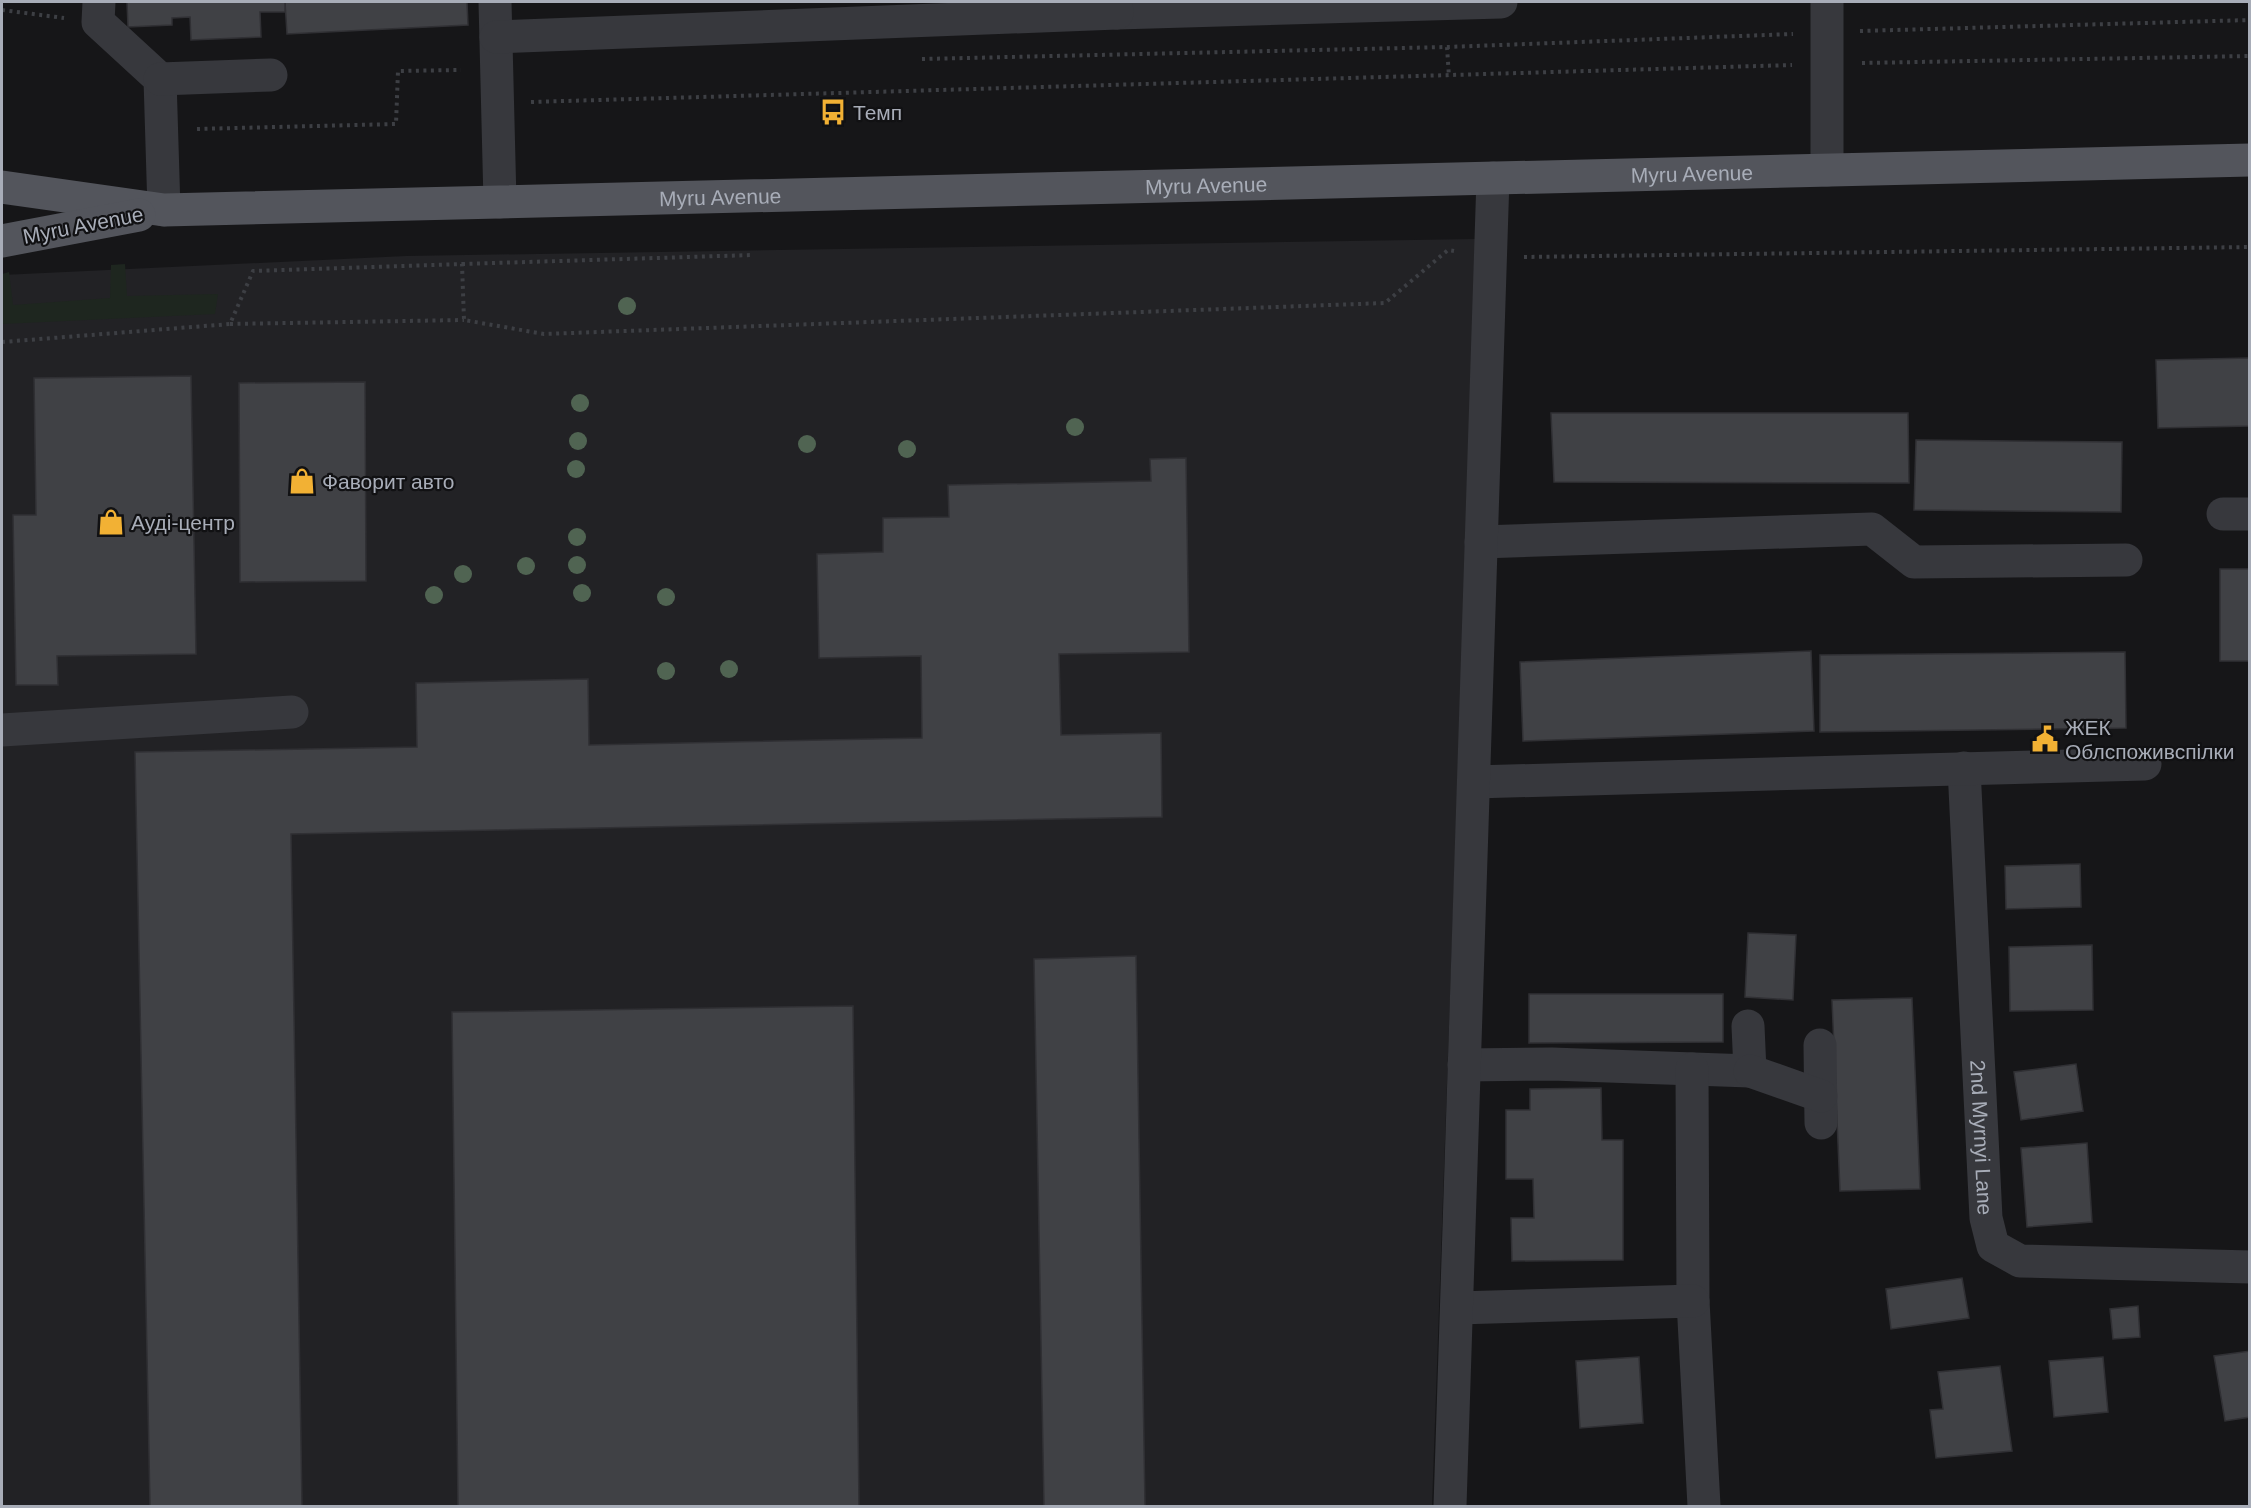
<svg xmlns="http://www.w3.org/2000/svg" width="2251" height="1508" viewBox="0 0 2251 1508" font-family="Helvetica,sans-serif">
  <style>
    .built { fill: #222225 }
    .green { fill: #1e261f }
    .building { fill: #404145; stroke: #303034; stroke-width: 1.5 }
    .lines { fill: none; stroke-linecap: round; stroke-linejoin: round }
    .path { stroke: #3d3f44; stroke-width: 4; stroke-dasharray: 3 4.5; stroke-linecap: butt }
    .minor { stroke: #37383d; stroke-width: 33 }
    .major { stroke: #53555c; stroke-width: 33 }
    .tree { fill: #506452 }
    .labels { text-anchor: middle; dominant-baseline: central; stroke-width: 4.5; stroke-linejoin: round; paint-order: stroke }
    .poi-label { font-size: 21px; fill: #a8adb8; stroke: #111113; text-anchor: start }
    .street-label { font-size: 21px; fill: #a8adb8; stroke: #111113 }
  </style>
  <rect width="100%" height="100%" fill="#161618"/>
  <path class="built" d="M1477 239 1432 1506H2V275L406 256Z"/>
  <path class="green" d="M125 264 127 296 218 294 215 314 2 324V274L9 272 13 305 110 298 111 265Z"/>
  <path class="building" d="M127 2H285V12H260L261 37 191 40 190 17 172 18V25L128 27Z
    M285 2H467L468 25 287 34Z
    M2250 358V426L2158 428 2156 360Z
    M191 376 196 654 57 656 58 685H16L13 515H36L34 378Z
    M365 382 366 581 240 582 239 383Z
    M1551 413H1908L1909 483 1554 482Z
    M1916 440 2122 442 2121 512 1914 510Z
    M1186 458 1189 652 1059 654 1061 735 1161 733 1162 817 291 834 302 1506H150L135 752 417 747 416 683 588 679 589 745 922 738 921 656 819 658 817 554 883 552V518L949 517 948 485 1151 481 1150 459Z
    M2220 569H2250V661H2220Z
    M1811 651 1814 731 1523 741 1520 662Z
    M2125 652 2126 728 1820 732V655Z
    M2080 864 2081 907 2006 909 2005 866Z
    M1748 933 1796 935 1793 1000 1745 997Z
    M2092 945 2093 1010 2010 1011 2009 947Z
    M1136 956 1145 1506H1044L1034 959Z
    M1529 994H1723V1042L1529 1043Z
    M1912 998 1920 1189 1840 1191 1832 1000Z
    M853 1006 859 1506H458L452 1012Z
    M2076 1064 2083 1111 2021 1120 2014 1072Z
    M1601 1088 1602 1140H1623V1260L1512 1261 1511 1218H1534L1533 1179H1506V1110H1530V1089Z
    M2087 1143 2092 1222 2027 1227 2021 1148Z
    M1962 1278 1969 1318 1891 1329 1886 1289Z
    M2138 1306 2140 1337 2113 1339 2110 1309Z
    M2250 1351V1417L2225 1421 2214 1356Z
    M1639 1357 1643 1423 1580 1428 1576 1361Z
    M2103 1357 2108 1412 2054 1417 2049 1361Z
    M2000 1366 2012 1451 1936 1458 1930 1410 1943 1409 1938 1372Z"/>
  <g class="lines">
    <path class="path" d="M2 10 64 18
      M1860 31 2250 20
      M1447 47 1449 77
      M922 59 1447 47 1793 34
      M1862 63 2250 56
      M531 102 1792 65
      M197 129 396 124 398 71 461 70
      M1524 257 2250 247
      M462 264 753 255
      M230 324 464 320
      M2 342 230 324 253 271 462 264 464 320 544 334 1385 303 1448 250 1454 251"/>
    <g class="minor">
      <path d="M99 2 98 22 160 79 164 210"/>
      <path d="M495 2 500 202"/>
      <path d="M1827 2V170"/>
      <path d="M1117 13 1501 2"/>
      <path d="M496 37 1117 13 1116 2"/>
      <path d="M160 79 271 75"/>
      <path d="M2223 514H2250"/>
      <path d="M1481 542 1872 529 1914 562 2126 560"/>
      <path d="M2 730 292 712"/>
      <path id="s1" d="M1964 768 1986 1218 1993 1246 2020 1261 2250 1267"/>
      <path d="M1474 782 2145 764"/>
      <path d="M1820 1045 1821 1123"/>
      <path d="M1464 1065 1552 1064 1750 1071 1748 1026"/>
      <path d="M1692 1069 1693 1301 1704 1506"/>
      <path d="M1750 1071 1821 1096"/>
      <path d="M1457 1308 1693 1301"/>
      <path d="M1450 1506 1493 178"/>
    </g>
    <g class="major">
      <path id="s2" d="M2 187 164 210 2250 160"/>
      <path d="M2 241 139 215"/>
    </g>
  </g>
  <g class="tree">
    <circle cx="627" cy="306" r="9"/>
    <circle cx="580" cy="403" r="9"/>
    <circle cx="1075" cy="427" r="9"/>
    <circle cx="578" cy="441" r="9"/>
    <circle cx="807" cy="444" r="9"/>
    <circle cx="907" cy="449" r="9"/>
    <circle cx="576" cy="469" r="9"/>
    <circle cx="577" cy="537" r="9"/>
    <circle cx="577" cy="565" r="9"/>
    <circle cx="526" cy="566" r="9"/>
    <circle cx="463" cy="574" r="9"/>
    <circle cx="582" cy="593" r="9"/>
    <circle cx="434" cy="595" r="9"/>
    <circle cx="666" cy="597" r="9"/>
    <circle cx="729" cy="669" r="9"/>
    <circle cx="666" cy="671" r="9"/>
  </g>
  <defs>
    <g id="bus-bare" transform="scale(2.07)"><path d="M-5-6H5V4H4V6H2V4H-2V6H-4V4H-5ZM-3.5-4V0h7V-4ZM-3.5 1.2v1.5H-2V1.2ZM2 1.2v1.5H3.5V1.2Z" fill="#f2b134" stroke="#111113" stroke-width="2.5" paint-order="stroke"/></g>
    <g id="shop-bare" transform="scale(2.07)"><path d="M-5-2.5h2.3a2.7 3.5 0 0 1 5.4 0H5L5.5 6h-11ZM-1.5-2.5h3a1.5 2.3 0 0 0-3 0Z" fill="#f2b134" stroke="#111113" stroke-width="2.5" paint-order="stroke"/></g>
    <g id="civic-bare" transform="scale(2.07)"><path d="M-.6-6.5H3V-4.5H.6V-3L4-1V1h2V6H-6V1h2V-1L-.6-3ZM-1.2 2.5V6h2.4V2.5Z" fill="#f2b134" stroke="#111113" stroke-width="2.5" paint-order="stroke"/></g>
  </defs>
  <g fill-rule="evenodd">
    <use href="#bus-bare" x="833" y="112"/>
    <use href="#shop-bare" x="302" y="481"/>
    <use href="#shop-bare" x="111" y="522"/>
    <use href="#civic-bare" x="2045" y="739"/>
  </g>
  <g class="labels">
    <g class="poi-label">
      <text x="853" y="112">Темп</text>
      <text x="322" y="481">Фаворит авто</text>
      <text x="131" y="522">Ауді-центр</text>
      <text x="2065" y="727">ЖЕК<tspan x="2065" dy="24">Облспоживспілки</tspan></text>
    </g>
    <g class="street-label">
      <text stroke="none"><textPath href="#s2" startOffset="1692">Myru Avenue</textPath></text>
      <text stroke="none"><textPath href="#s2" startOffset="1206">Myru Avenue</textPath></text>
      <text stroke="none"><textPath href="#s2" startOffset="720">Myru Avenue</textPath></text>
      <text transform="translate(83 225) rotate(-11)">Myru Avenue</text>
      <text stroke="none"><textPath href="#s1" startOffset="370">2nd Myrnyi Lane</textPath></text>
    </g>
  </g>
  <rect width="2251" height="1508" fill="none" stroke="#a8adb8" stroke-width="6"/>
</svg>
